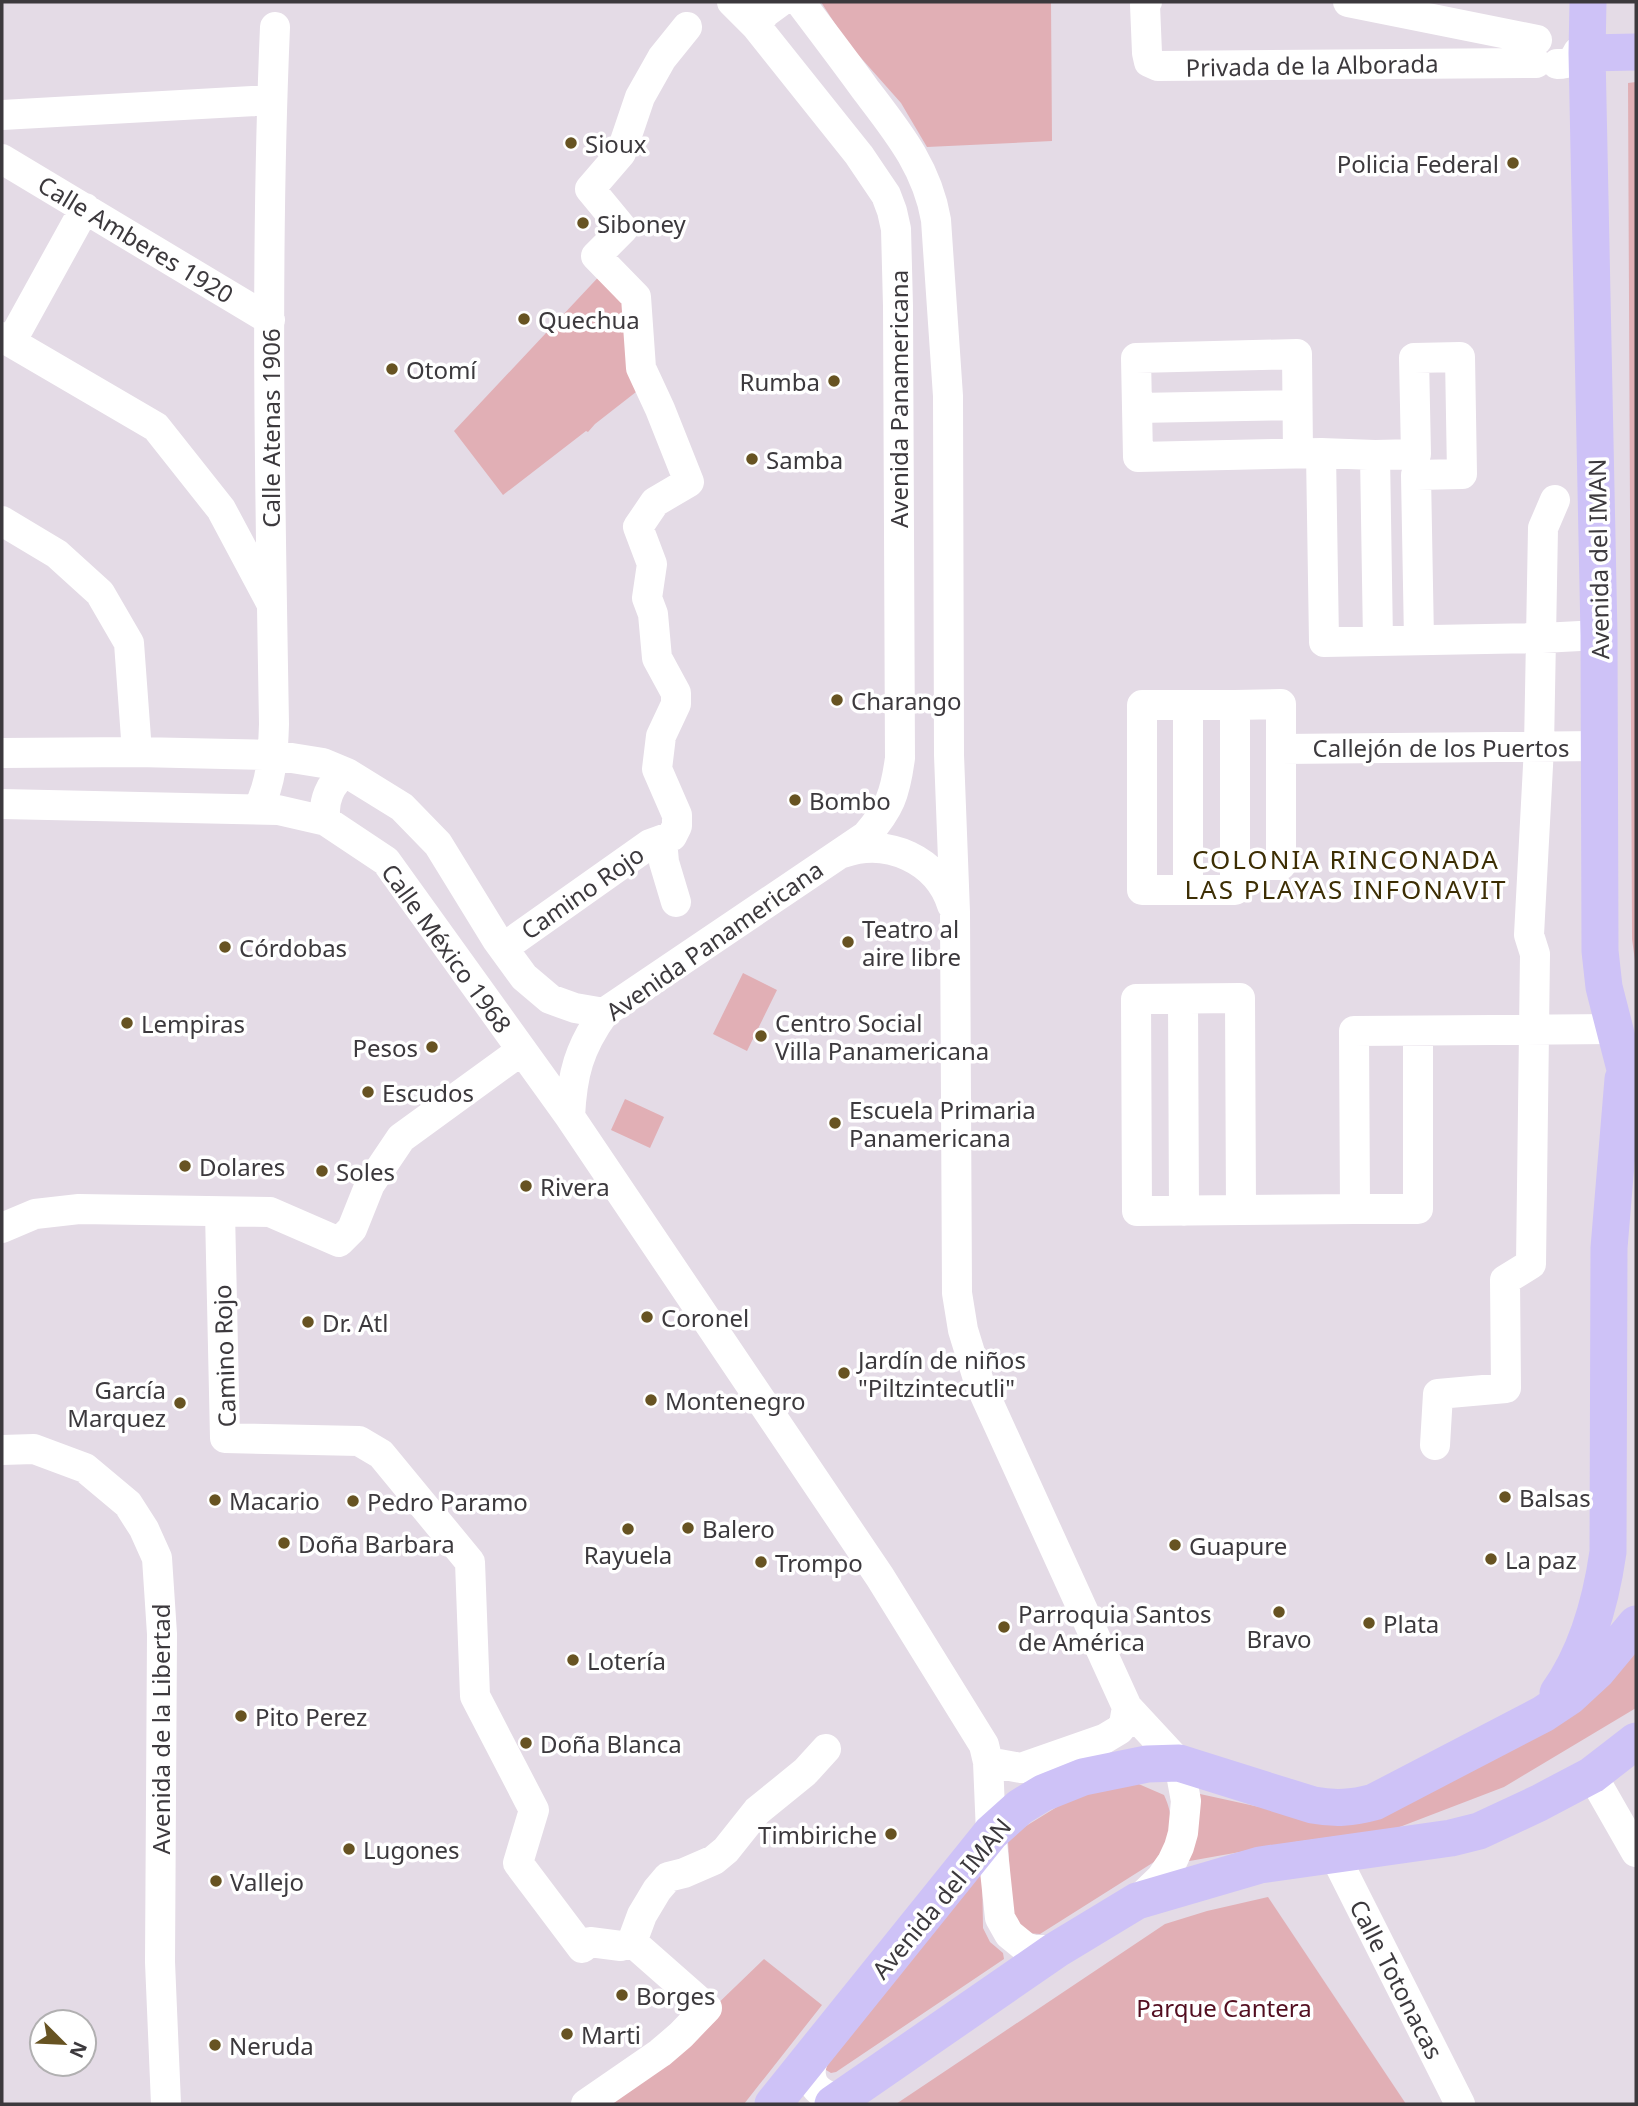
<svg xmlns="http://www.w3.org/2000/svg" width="1638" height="2106" viewBox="0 0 1638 2106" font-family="'Noto Sans',sans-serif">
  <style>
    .green { fill: #e1afb5 }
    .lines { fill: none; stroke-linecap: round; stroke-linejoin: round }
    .minor { stroke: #fff; stroke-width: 30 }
    .major { stroke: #cec2f7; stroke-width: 37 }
    .poi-dot { fill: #675322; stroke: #fff; stroke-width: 2.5 }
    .labels { text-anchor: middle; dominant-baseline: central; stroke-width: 7; stroke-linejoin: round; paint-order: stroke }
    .street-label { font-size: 24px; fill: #3c393d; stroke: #fff }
    .poi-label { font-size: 24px; fill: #3c393d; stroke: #fff; text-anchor: start }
    .park-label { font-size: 24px; fill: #530e20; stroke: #fff }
    .neighbourhood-label { font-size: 26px; letter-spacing: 2px; fill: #3d2e04; stroke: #fff }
  </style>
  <rect width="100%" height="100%" fill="#e4dbe6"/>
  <path class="green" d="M821 2H1051L1052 141 927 147 901 103 846 41Z
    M1636 82V968L1632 939 1628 83Z
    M606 269 626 305 636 392 595 424 588 432 586 431 503 495 454 431Z
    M743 973 777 990 747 1051 713 1034Z
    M625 1099 664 1117 650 1148 611 1130Z
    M1636 1650V1708L1504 1787 1397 1828 1295 1842 1184 1862 1200 1794 1278 1811 1358 1823Z
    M1134 1782 1164 1795C1176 1821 1172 1840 1154 1862L1040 1934 1026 1933 1012 1917 1008 1841 1013 1834 1073 1797Z
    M982 1869 983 1928 990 1942 1003 1953 1004 1959 836 2072 831 2073 826 2070 824 2061Z
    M1268 1897 1406 2104H896L1165 1924 1207 1911Z
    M764 1959 822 2005 744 2104H589L679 2041Z"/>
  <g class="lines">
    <path class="minor" d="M732 2 756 26 859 155 886 195 892 211 896 229 898 306 900 758C895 795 890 808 866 836L604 1013C579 1048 572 1074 570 1117L880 1577 984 1745 988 1762 991 1833 1000 1918 1009 1934 1025 1947 1034 1950H1056
      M800 2C822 31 844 60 865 89 897 131 927 167 936 220L948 396 949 755 955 912 957 1293 963 1330 979 1382 1127 1707 1179 1763 1186 1801 1183 1833 1179 1847 1172 1862 1161 1878 1137 1901
      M1147 2 1145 5 1147 53 1149 62 1158 66 1536 63
      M1348 2 1537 40
      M756 26 765 13 780 2
      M1557 64C1569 64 1573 62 1578 52
      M2 115 272 100
      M2 159 270 320
      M2 337 156 427 221 509 270 601
      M11 342 85 208
      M1137 408 1297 405
      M1298 453 1297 354 1136 358 1138 457 1321 453 1324 642 1542 638 1599 635
      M1321 453 1375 455
      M2 521 57 554 100 593 129 643 137 752
      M1378 641 1375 455 1416 454 1414 358 1460 357 1462 474 1416 475 1419 640
      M1188 705H1142V890H1188V705H1235V865H1281V704L1235 705
      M1281 749 1600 746
      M2 753 137 752 273 755 323 763 347 773 402 807 438 844 497 940 524 977 550 999 575 1008 604 1013
      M2 804 278 810 326 821 386 861 570 1117
      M258 809C272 781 273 755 274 724 270 492 265 259 275 27
      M326 821C322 803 330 781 347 773
      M662 840 664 862 676 902
      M843 853C887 837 938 860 952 905
      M1188 890H1235V865
      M503 948 650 844 672 836 677 826V815L657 769 661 736 676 704V693L657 658 653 614 647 598 652 564 638 527 655 502 689 482 660 409 641 368 636 297 596 256 623 229 590 189 621 153 640 97 662 58 687 27
      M1240 998 1241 1210 1137 1211 1136 999Z
      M1183 999 1184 1211
      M1418 1031V1209H1355L1354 1031 1613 1029
      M1241 1210 1355 1209
      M220 1212 225 1438 359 1441 381 1454 470 1562 475 1696 534 1810 518 1863 582 1948 590 1942 621 1946 632 1942
      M2 1228 35 1214 79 1209 270 1212 339 1242 352 1229 370 1184 401 1138 522 1050
      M1435 1445 1438 1394 1506 1388 1505 1280 1531 1264 1535 954 1529 935 1539 747 1543 528 1555 500
      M2 1450 34 1449 85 1468 128 1504 144 1529 157 1558 162 1634 160 1962 166 2104
      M988 1762 1021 1768 1104 1739 1119 1730 1124 1724 1127 1707
      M1592 1775 1636 1852
      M1334 1854 1460 2104
      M818 2047C816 2054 812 2061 811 2068 808 2088 826 2099 843 2097
      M586 2104 660 2053 681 2035 707 2008 632 1942 642 1915 657 1890 668 1877 684 1873 714 1860 726 1850 757 1811 805 1772 826 1749"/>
    <path class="major" d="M1588 2 1587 53 1599 635 1600 951 1604 987 1636 1112
      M1587 53 1636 52
      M1558 1693C1587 1652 1601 1601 1608 1552L1609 1248 1623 1079
      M773 2104 991 1833 1020 1807 1043 1793 1083 1777 1147 1764 1179 1763 1313 1805C1335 1809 1352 1808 1374 1802L1543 1714 1570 1696 1597 1671 1636 1624
      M833 2104 1056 1950 1137 1901 1260 1865 1451 1838 1479 1831 1539 1803 1592 1775 1636 1741"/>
  </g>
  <g class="poi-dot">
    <circle cx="571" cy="143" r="7"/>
    <circle cx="1513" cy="163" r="7"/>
    <circle cx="583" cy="223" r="7"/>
    <circle cx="524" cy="319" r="7"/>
    <circle cx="392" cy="369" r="7"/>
    <circle cx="834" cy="381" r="7"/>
    <circle cx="752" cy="459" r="7"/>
    <circle cx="837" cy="700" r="7"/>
    <circle cx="795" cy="800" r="7"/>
    <circle cx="848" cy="942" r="7"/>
    <circle cx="225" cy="947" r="7"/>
    <circle cx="127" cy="1023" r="7"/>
    <circle cx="761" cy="1036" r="7"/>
    <circle cx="432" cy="1047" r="7"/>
    <circle cx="368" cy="1092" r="7"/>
    <circle cx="835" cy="1123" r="7"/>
    <circle cx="185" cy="1166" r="7"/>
    <circle cx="322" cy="1171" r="7"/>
    <circle cx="526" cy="1186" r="7"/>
    <circle cx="647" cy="1317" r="7"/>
    <circle cx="308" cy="1322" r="7"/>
    <circle cx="844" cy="1373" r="7"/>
    <circle cx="651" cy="1400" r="7"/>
    <circle cx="180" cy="1403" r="7"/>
    <circle cx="1505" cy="1497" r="7"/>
    <circle cx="215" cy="1500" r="7"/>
    <circle cx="353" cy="1501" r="7"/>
    <circle cx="688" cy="1528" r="7"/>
    <circle cx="628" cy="1529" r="7"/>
    <circle cx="284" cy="1543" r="7"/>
    <circle cx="1175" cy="1545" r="7"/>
    <circle cx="1491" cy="1559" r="7"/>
    <circle cx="761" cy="1562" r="7"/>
    <circle cx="1279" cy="1612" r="7"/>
    <circle cx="1369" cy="1623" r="7"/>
    <circle cx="1004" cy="1627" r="7"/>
    <circle cx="573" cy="1660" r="7"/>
    <circle cx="241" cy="1716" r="7"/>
    <circle cx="526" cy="1743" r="7"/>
    <circle cx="891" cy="1834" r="7"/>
    <circle cx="349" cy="1849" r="7"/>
    <circle cx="216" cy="1881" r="7"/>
    <circle cx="622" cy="1995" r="7"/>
    <circle cx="567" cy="2034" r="7"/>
    <circle cx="215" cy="2045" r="7"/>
  </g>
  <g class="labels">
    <g class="street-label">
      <text transform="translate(1312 65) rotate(-1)">Privada de la Alborada</text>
      <text transform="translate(136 239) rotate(31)">Calle Amberes 1920</text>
      <text transform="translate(898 399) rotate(-90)">Avenida Panamericana</text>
      <text transform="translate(270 428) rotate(-90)">Calle Atenas 1906</text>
      <text transform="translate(1598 559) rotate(-91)">Avenida del IMAN</text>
      <text x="1441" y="747">Callejón de los Puertos</text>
      <text transform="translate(582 892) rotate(-35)">Camino Rojo</text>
      <text transform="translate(714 940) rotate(-35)">Avenida Panamericana</text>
      <text transform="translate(447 948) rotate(54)">Calle México 1968</text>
      <text transform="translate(224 1356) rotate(-92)">Camino Rojo</text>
      <text transform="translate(160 1729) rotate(-90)">Avenida de la Libertad</text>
      <text transform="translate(941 1898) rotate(-50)">Avenida del IMAN</text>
      <text transform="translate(1397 1979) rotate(63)">Calle Totonacas</text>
    </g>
    <g class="poi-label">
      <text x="585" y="143">Sioux</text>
      <text x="1499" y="163" text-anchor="end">Policia Federal</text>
      <text x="597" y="223">Siboney</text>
      <text x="538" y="319">Quechua</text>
      <text x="406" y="369">Otomí</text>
      <text x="820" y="381" text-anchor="end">Rumba</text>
      <text x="766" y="459">Samba</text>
      <text x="851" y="700">Charango</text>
      <text x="809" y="800">Bombo</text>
      <text x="862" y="928">Teatro al<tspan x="862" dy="28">aire libre</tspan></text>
      <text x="239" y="947">Córdobas</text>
      <text x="775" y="1022">Centro Social<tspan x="775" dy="28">Villa Panamericana</tspan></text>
      <text x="141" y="1023">Lempiras</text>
      <text x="418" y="1047" text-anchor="end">Pesos</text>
      <text x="382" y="1092">Escudos</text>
      <text x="849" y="1109">Escuela Primaria<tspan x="849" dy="28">Panamericana</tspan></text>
      <text x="199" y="1166">Dolares</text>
      <text x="336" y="1171">Soles</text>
      <text x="540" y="1186">Rivera</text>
      <text x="661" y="1317">Coronel</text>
      <text x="322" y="1322">Dr. Atl</text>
      <text x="858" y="1359">Jardín de niños<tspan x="858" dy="28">"Piltzintecutli"</tspan></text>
      <text x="166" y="1389" text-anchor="end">García<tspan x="166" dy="28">Marquez</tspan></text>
      <text x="665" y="1400">Montenegro</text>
      <text x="1519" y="1497">Balsas</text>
      <text x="229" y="1500">Macario</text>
      <text x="367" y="1501">Pedro Paramo</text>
      <text x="702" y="1528">Balero</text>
      <text x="298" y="1543">Doña Barbara</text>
      <text x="1189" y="1545">Guapure</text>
      <text x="628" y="1554" text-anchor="middle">Rayuela</text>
      <text x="1505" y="1559">La paz</text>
      <text x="775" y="1562">Trompo</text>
      <text x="1018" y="1613">Parroquia Santos<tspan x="1018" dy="28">de América</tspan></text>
      <text x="1383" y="1623">Plata</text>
      <text x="1279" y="1638" text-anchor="middle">Bravo</text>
      <text x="587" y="1660">Lotería</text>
      <text x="255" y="1716">Pito Perez</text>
      <text x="540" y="1743">Doña Blanca</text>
      <text x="877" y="1834" text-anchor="end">Timbiriche</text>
      <text x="363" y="1849">Lugones</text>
      <text x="230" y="1881">Vallejo</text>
      <text x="636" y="1995">Borges</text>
      <text x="581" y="2034">Marti</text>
      <text x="229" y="2045">Neruda</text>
    </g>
    <g class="park-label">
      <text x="1224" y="2007">Parque Cantera</text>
    </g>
    <g class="neighbourhood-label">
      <text x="1346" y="859">COLONIA RINCONADA<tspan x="1346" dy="30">LAS PLAYAS INFONAVIT</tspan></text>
    </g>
  </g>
  <rect width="1638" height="2106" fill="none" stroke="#3c393d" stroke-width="7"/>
  <g transform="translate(63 2043) rotate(114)"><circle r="33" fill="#ffffff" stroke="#b1b0b1" stroke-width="2"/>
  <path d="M0-5L12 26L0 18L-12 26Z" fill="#675322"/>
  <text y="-10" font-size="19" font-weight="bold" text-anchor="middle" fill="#3c393d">N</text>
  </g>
</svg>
